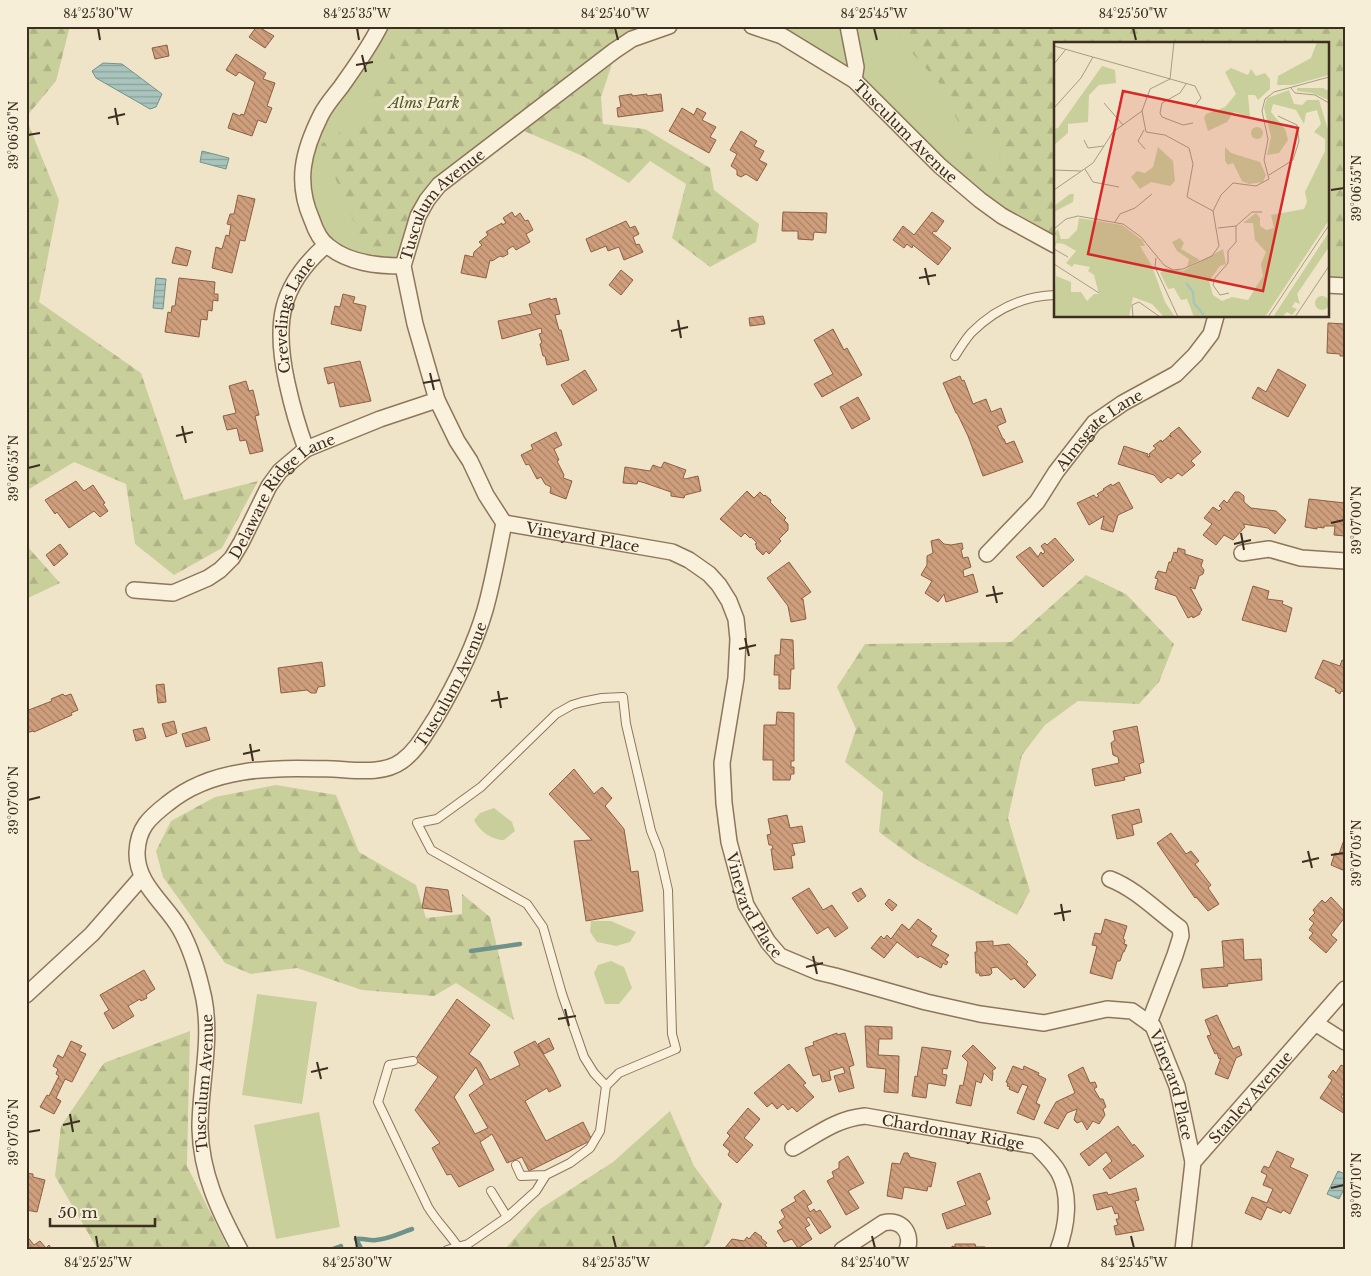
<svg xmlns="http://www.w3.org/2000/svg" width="1371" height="1276" viewBox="0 0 1371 1276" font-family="'Libre Baskerville',serif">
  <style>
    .green { fill: #c9cf9b }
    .forest { fill: url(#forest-firs) }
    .water { fill: url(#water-rules); stroke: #6f938a }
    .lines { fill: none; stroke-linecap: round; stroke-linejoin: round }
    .stream { stroke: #6f938a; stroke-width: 4.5 }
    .building { fill: url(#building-back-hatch); stroke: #8d5f41; fill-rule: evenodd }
    .service-casing { stroke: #8d765c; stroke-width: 10 }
    .minor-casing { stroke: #8d765c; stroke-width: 18 }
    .service { stroke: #faf1dc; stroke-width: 8 }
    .minor { stroke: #faf1dc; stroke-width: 15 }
    .ticks { fill: none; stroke: #3d2e20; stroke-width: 2 }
    .labels { text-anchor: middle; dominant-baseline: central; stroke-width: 5; stroke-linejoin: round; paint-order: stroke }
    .park-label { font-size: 15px; font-style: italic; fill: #4d5a26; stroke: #f7eed8 }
    .street-label { font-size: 15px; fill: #3d2e20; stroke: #f7eed8 }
    .inset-river { fill: none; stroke: #a9c4bc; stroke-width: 2.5 }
    .inset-road { fill: none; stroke: #a89b85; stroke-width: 1 }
    .view { fill: #d62828; fill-opacity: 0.15; stroke: #d62828; stroke-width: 2.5 }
    .inset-edge { fill: none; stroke: #3d2e20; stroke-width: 2.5 }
    .neatline { fill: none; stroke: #3d2e20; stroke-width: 2 }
    .ticks-label { font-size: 12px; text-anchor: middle; fill: #3d2e20 }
  </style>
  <defs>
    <pattern id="forest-firs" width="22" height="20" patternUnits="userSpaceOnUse" patternTransform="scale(1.25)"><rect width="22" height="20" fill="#c9cf9b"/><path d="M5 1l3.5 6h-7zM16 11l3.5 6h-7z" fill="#aeb285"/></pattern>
    <pattern id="water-rules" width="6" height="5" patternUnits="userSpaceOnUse" patternTransform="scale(1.25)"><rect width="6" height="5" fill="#a9c4bc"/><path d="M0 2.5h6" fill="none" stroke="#8ba098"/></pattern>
    <pattern id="building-back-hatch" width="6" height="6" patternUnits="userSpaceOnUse" patternTransform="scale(1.25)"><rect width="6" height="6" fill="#cf9f7d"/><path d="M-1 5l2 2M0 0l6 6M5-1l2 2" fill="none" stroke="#a98266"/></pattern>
  </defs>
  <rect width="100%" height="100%" fill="#f0e4c8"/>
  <path class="green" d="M380 26H669L654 30 439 185 403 266 326 245 302 182 321 113Z
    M752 26H1345V286L1327 285V44H1055V245L1002 216 854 80Z
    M494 808 512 822 515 831 504 840C492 840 480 832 474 820L480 813Z
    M591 921H611L636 932 630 942 616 946 597 942 590 932Z
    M611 961 624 967 632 988 619 1004H605L594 973 598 965Z
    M257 994 317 1002 302 1104 242 1095Z
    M319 1112 340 1227 276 1239 254 1125Z"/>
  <path class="forest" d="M26 26H70L56 81 26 117Z
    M403 26H630L435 179 424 190 413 208 400 243 370 253 358 232 321 144 364 118Z
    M888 26H1345V258L1327 255V44H1055V235L1019 216 986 191 956 152 971 150 984 162 1000 159 995 142 965 136 939 83Z
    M612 64 601 97 603 124 645 129 710 168 714 190 759 224 756 242 710 267 672 238 686 184 650 161 629 183 585 157 524 131Z
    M26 118 59 200 39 302 141 373 184 500 258 481 222 548 174 575 135 544 126 484 74 462 26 491Z
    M26 545 60 583 26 599Z
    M1086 575 1126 594 1174 644 1159 682 1139 704 1078 701 1045 725 1022 755 1008 818 1030 891 1017 915 917 860 879 832 883 792 845 762 856 729 837 687 865 644 1011 642Z
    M276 785 336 795 359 852 416 885 426 918 462 914V894L490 917 514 1020 456 983 434 996 362 990 297 968 251 974 225 963 163 877 156 851 171 821 215 797Z
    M190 1031 187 1166 229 1250H98L55 1176 61 1126 104 1063Z
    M670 1111 694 1166 722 1204 710 1242 701 1250H504L540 1209 613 1162Z"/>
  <path class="water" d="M103 63 122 64 162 94 156 107 150 109 96 78 92 71Z
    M202 151 229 158 226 169 200 162Z
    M156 278 166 279 163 309 153 308Z
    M1338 1171 1345 1174V1187L1339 1199 1327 1194Z"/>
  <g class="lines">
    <path class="stream" d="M471 951 520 944
      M330 1250 341 1246
      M362 1250 356 1239C364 1238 369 1241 376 1240 389 1239 400 1233 412 1229"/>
  </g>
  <path class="building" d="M257 26 274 36 265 48 249 37Z
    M167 45 169 56 155 59 152 48Z
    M236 54 266 73 263 79 275 83 267 106 272 108 266 123 258 120 252 136 228 128 233 113 240 116 241 114 244 115 255 82 239 72 236 76 226 70Z
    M632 94V96L647 94V96L661 94 663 111 618 117 617 108 621 107 619 96Z
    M682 108 694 115 697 108 706 113 702 120 716 127 710 137 716 140 709 153 669 131Z
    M741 131 757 141 754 146 764 151 759 160 767 164 757 181 746 174 741 177 737 175V170L731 166 737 154 730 150Z
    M238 195 255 199 245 241 240 240 232 273 212 268 216 247 222 249 226 235 229 236 231 225 227 224 230 214H234Z
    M512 212 515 217 520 213 525 221 528 220 533 230 526 234 530 242 516 250 513 246 507 250 508 254 503 257 500 256 492 261 490 260 486 278 461 273 465 255 473 257 474 252 482 245 479 242 488 235 486 232 502 223V225L506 223 503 218Z
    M783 212 827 213 826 233 814 232 813 240 798 239V231H782Z
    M932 212 944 221 936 232 934 231 932 233 951 248 938 265 913 245 912 248 907 244 904 248 893 240 903 226 914 235Z
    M626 221 630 228 635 226 639 234 633 237 636 245 639 244 643 252 624 260 619 247 608 251 606 246 591 252 586 239Z
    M176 247 191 251 187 266 172 263Z
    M621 270 633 280 621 295 609 285Z
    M179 278 215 282 214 294H218V301L213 300 212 311 208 310 207 320 201 319 199 337 165 332 168 312 171 313 172 306H175Z
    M343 294 355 297 353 303 366 306 361 331 331 324 335 306 340 307Z
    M550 298V300L556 298 560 314 555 315 559 330H561L569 360 547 365 545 356H543L540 344 542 343 539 334 542 333 541 328 502 339 498 321 532 314 529 304Z
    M763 316 765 324 750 326 749 318Z
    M1328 323 1345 324V356H1340V354L1327 353Z
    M833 329 844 350 847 348 862 375 822 397 814 384 833 374 814 340Z
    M360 361 371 401 340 407 334 382 328 384 324 368Z
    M1278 369 1306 385 1288 417 1252 398 1258 387 1266 392Z
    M585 370 597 390 573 405 561 385Z
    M960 376 962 381 964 380 973 404 986 399 991 412 1001 408 1006 422 997 426 1003 439H1004L1006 444 1014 441 1023 462 983 476 968 436 957 413H956L943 383Z
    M246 381 249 391 253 390 259 415 255 416 263 451 250 454 246 440 240 441 237 428 227 430 223 416 236 413 229 386Z
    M858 397 870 419 852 429 840 407Z
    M1179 427 1201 452 1191 461 1195 465 1182 476 1178 473 1171 479 1168 477 1161 483 1154 475 1118 464 1124 446 1148 454 1147 456 1150 457 1149 454 1156 448 1153 446 1161 440 1162 442 1170 435 1171 437 1170 434Z
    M556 432 562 445 554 449 559 460 557 461 564 475 563 478 572 481 566 499 550 493 551 487 545 484 541 477 537 479 529 464 526 465 521 455 533 449 531 445Z
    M664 462 686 470 683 478 685 479 698 476 701 491 685 495 684 498 671 496V492L645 483 638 481 637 484 623 483 625 467 650 471 653 465 661 468Z
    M76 481 84 491 93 485 105 503 103 504 108 511 100 517 94 511 69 528 57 512 55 514 45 500Z
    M1119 482 1133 508 1118 515 1113 532 1101 529 1104 516 1089 525 1077 503 1094 495 1096 498 1099 496 1097 494 1104 490 1103 489 1111 484 1112 486Z
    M747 491 754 498 760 492 764 496 765 495 771 500 770 502 786 518 784 520 788 524V530L779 539 781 541 769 554 766 551 763 555 756 548 757 547 755 544 757 543 751 537 750 538 745 533 741 537 720 519Z
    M1235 492H1239L1244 496V502L1251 508 1276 511 1286 520 1275 534 1268 528 1243 524 1245 527 1233 540 1224 535 1216 545 1203 535 1212 524 1204 518 1213 507 1219 511 1222 508 1219 506 1224 500 1227 503Z
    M1309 499 1345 503V536L1334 535 1335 526H1324V528L1317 527V529L1305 527Z
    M1055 538 1074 560 1043 587 1016 557 1030 547 1038 557 1041 552 1043 554 1045 552 1041 546 1045 543 1047 545Z
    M939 539 944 544 951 545 962 543 963 549 961 550 963 558 968 557 971 567 963 570 964 577 973 574 978 592 946 602 944 594 938 602 925 593 932 581 921 575 927 565V556L933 553 931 541Z
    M60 544 68 554 54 566 46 555Z
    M1178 548 1185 550V554L1203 560 1201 566 1204 570 1203 574 1199 576 1195 589 1190 587 1202 610 1200 612V614L1193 618 1192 616 1188 618 1176 596 1155 589 1158 579 1155 578 1158 571 1166 573 1169 562H1171L1174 552 1177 553Z
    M789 562 811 592 801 599H803L806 619 791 622 788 606 767 578Z
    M1253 586 1269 591 1267 599 1283 601 1282 604 1292 608 1286 632 1242 620Z
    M781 639 793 640 794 669H791L790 689H779V675H774L775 655H780Z
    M1323 660 1340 666 1342 660 1345 661V692L1341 691 1340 694 1335 691 1336 689 1315 678Z
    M322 662 325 686 318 687 316 693H311L307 690 281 693 278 668Z
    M164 684 166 702 158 703 156 685Z
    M63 694 65 696 71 694 78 710 71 713 72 715 34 732 33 731 26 733V711L52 701 51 699Z
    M777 712 794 713V761H791V767H794V774H791L790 780H773V760H763L764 725H776Z
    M174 721 177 733 166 737 162 724Z
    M1137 726 1144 762 1139 764 1141 773 1124 777 1125 780 1095 786 1092 769 1119 763 1118 757 1113 755 1111 743 1115 740 1113 731Z
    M206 727 210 740 186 747 182 734Z
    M143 728 146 738 136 741 133 730Z
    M574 769 594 794 602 787 612 798 605 806 624 829 631 872 638 871 643 911 586 921 574 841 592 840 549 794Z
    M1139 809 1142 822 1132 825 1134 835 1117 839 1112 815Z
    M787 815 790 828 802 826 805 842 792 844 795 855 791 856 793 868 774 870 771 849H773L772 845H769L767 835 771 834 768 819Z
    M1171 833 1186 854 1191 851 1199 861 1195 864 1211 885 1208 888 1219 904 1208 911 1196 897 1195 898 1157 843Z
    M1345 837V871L1331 865 1335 853 1339 854Z
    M426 887 448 890 452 912 422 908Z
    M809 888 823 910 832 905 848 928 835 937 828 927 817 934 792 898Z
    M861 888 866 896 858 902 852 893Z
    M1331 897 1345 912V917L1331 935 1337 940 1326 953 1309 938 1313 933 1309 930 1314 923 1309 919 1315 913 1313 910 1322 900 1325 903Z
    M889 899 897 905 892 911 885 904Z
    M918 919 932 929 930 931 937 936 931 945 949 955 945 960 948 962 946 965 943 963 941 968 920 956 918 958 897 942 884 958 871 948 881 936 884 939 887 935 891 939 902 924 909 930Z
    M1105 919 1127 926 1123 939 1125 940 1124 944 1127 945 1124 952H1123L1120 961H1117L1112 979 1090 973 1097 946 1092 945 1095 933 1101 934Z
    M1243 939 1244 960 1261 959 1262 980 1227 984 1228 986 1203 988 1201 969 1224 967 1222 941Z
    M993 941V946L1009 944 1028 962 1026 964 1036 975 1024 988 1014 978 1011 980 997 967 991 968 992 973 990 975 980 976 979 973H976L975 952H977L976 942Z
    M144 970 155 989 146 995 147 998 141 1001 140 999 128 1006 134 1016 113 1029 104 1013 109 1010 100 995Z
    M457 999 490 1025 469 1054 480 1062 490 1080 520 1065 514 1052 535 1041 552 1068 561 1086 549 1092 547 1088 525 1101 546 1141 583 1122 592 1140 529 1171 522 1157 507 1163 492 1134 480 1142 494 1170 459 1187 451 1174 447 1175 432 1148 440 1143 415 1110 438 1077 415 1060ZM476 1067 484 1084 469 1095 488 1128 475 1134 454 1097Z
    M1217 1015 1233 1049 1239 1046 1242 1055 1236 1058 1228 1079 1215 1074 1221 1058 1219 1059 1217 1053 1215 1054 1207 1036 1211 1035 1205 1020Z
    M865 1026 892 1027V1039H879L878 1055 899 1056 898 1093 884 1092 886 1069 867 1067Z
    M837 1033V1035L845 1033 854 1065 849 1067 854 1088 839 1092 834 1076 845 1073 843 1067 829 1071 831 1080 822 1082 820 1074 813 1076 805 1048 814 1045 813 1042Z
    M549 1038 554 1049 544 1054 538 1044Z
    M71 1041 82 1046 79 1051 86 1054 72 1082 65 1079 56 1098 61 1101 54 1114 40 1107 47 1095 49 1096 59 1076 56 1074 58 1069 53 1066 58 1055 63 1058Z
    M973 1045 996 1068 992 1071 993 1073 992 1081 984 1073 981 1083 976 1081 971 1106 956 1103 960 1085 963 1086 968 1062 962 1056Z
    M922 1047 951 1051 947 1069 943 1068 942 1074 947 1075 945 1086 928 1083 926 1098 912 1096 915 1076 917 1077Z
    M789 1064 806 1083 803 1085 814 1097 797 1112 792 1107 788 1110 783 1104 777 1109 772 1103 767 1107 754 1093Z
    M1341 1065 1345 1067V1091L1341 1097 1345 1100V1114L1320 1098 1332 1080 1328 1077 1333 1070 1336 1073Z
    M1013 1066 1023 1070 1024 1066 1039 1073 1038 1075 1046 1079 1036 1103 1040 1105 1034 1120 1017 1113 1028 1086 1022 1084 1018 1093 1009 1089 1010 1087 1007 1086 1008 1083 1006 1082Z
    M1083 1067 1090 1083 1095 1082 1097 1087 1094 1089 1100 1099H1103L1106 1107 1103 1109 1105 1115 1099 1124 1093 1121 1087 1130 1082 1121 1077 1123 1074 1120 1077 1109 1067 1113 1058 1129 1044 1123 1056 1102 1075 1093 1068 1075Z
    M748 1108 760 1119 744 1138 753 1145 737 1163 728 1155 730 1151 723 1145 730 1136 727 1133Z
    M1118 1126 1133 1146 1134 1144 1144 1156 1110 1179 1103 1169 1112 1161 1106 1152 1089 1166 1080 1154Z
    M1277 1151 1294 1159 1290 1167 1308 1175 1290 1214 1283 1210 1281 1213 1267 1207 1261 1220 1245 1213 1252 1197 1267 1203 1273 1189 1263 1185 1267 1175 1261 1172 1264 1166 1269 1168Z
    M904 1153H908L910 1157 936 1163 931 1187 928 1186 927 1191 904 1187 902 1199 887 1196 892 1163 900 1164Z
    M848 1156 864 1183 848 1191 859 1208 846 1215 827 1181 834 1177 832 1172 839 1168V1162Z
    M26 1173 33 1174V1177L45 1180 37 1212 26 1210Z
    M980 1173 990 1199 986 1201 991 1214 947 1229 942 1214 966 1205 957 1182Z
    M1136 1188 1139 1200 1135 1201 1144 1230 1116 1235 1114 1226 1118 1225 1116 1219H1119L1118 1213 1115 1214 1112 1206 1097 1210 1093 1195 1107 1192 1108 1195Z
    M804 1190 812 1203 807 1206 810 1212 814 1209 816 1212 820 1210 831 1227 820 1234 809 1217 806 1219 810 1225 805 1228 812 1239 798 1248 792 1239 784 1242 777 1231 783 1228 779 1222 785 1217 781 1210 796 1201 794 1197Z
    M755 1232 762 1237 761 1238 767 1243 765 1245 770 1250 724 1249 732 1239 744 1241 747 1237 749 1239Z
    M26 1235 34 1245 40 1241 46 1248 49 1245 52 1250H26Z
    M955 1244H975L976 1247H985V1250H952V1246L955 1247Z"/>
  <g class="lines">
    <g class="service-casing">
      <path id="service" d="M955 356C960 348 965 340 971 333 994 310 1022 296 1055 295
        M413 1061 389 1065 378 1102 428 1207C437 1222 449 1233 458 1247
        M516 1165 521 1176 546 1175
        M491 1191 507 1217
        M447 1250 468 1244 507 1217 536 1191 546 1175 570 1163 590 1148 600 1131 606 1086 619 1073 676 1049 672 1034 668 890 659 851 651 831 626 724 623 697 602 698 582 702 572 705 556 714 481 787 437 819 417 823 431 850 527 904 543 927 562 994 584 1057 594 1073 606 1086"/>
    </g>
    <g class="minor-casing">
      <g id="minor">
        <path d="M380 26C369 48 355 67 341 87 334 96 326 105 321 115 303 151 295 182 312 220 315 229 320 240 328 246 348 263 377 266 403 266"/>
        <path id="s1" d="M752 26 782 36 854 80 940 166 980 200 1002 216 1055 245"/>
        <path d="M848 26 856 67 854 80"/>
        <path d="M1327 285 1345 286"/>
        <path id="s2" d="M306 449C298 427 292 406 287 383 274 324 279 286 326 245"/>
        <path id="s3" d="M504 523 672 552 689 560 709 574 719 585 729 601 736 619 738 639 736 678 722 763 724 803 729 842 746 905 768 942 780 956 818 972 835 976 926 1002 980 1014 1044 1023 1107 1009 1132 1011 1153 1026 1177 1086 1193 1162"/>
        <path d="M1242 553 1269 549 1301 558 1345 561"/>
        <path id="s4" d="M987 554 1037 502 1056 472 1094 423 1123 403 1176 374 1195 355 1211 334 1216 316"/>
        <path id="s5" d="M134 590 173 593 208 578 220 570 232 558 241 543 269 486 280 471 306 449 380 419 437 400"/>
        <path d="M1110 879C1136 889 1158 912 1180 928L1181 936 1175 955 1149 1023"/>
        <path d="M26 995 92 934 141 878"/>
        <path d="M1315 1023 1345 1042"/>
        <path id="s6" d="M793 1148C818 1134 836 1119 865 1116L1036 1146C1044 1154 1053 1162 1059 1173 1071 1196 1067 1226 1058 1250"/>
        <path id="s7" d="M240 1250C219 1211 201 1174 200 1128 200 1085 212 1042 204 999 199 976 192 950 180 929 165 903 136 884 137 852 138 828 149 818 167 804 214 765 276 768 333 769 355 770 383 775 402 761 417 750 425 734 435 719 455 685 474 648 485 610 493 582 498 552 504 523L486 495 470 461 457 441 437 400 415 324 403 266 418 216 427 200 439 185 614 51 632 39 669 26"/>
        <path d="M842 1250 883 1223C901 1218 913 1233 907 1250"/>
        <path id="s8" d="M1183 1250 1193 1162 1345 989"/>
      </g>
    </g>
    <use href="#service" class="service"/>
    <use href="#minor" class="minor"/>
  </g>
  <path class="ticks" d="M98 28 100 40M357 28 359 40M615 28 618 40M874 28 877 40M1133 28 1136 40M362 55 366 72M356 65 373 62M115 108 118 125M108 118 125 114M28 135 40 133M1331 190 1344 188M925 268 929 285M919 278 936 275M678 320 681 338M671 331 688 327M430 373 434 390M423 383 440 380M182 426 186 443M176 436 193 432M28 468 40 465M1331 523 1344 520M1241 533 1244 550M1234 544 1251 540M993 586 997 603M986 596 1003 593M745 638 749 656M739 649 756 645M498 691 501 708M491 701 508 698M250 744 253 761M243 754 260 750M28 800 40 797M1308 851 1312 868M1331 855 1344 853M1302 862 1319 858M1061 904 1064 921M1054 914 1071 911M813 956 817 974M806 967 823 963M565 1009 569 1026M558 1019 576 1016M317 1062 321 1079M311 1072 328 1068M70 1114 73 1132M63 1125 80 1121M28 1132 40 1130M1331 1188 1344 1185M96 1236 98 1248M355 1236 357 1248M613 1236 616 1248M872 1236 875 1248M1131 1236 1134 1248"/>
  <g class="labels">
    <g class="park-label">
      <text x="424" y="102">Alms Park</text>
    </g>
    <g class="street-label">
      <text stroke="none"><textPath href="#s1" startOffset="189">Tusculum Avenue</textPath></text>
      <text stroke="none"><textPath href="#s7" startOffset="1344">Tusculum Avenue</textPath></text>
      <text stroke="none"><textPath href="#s2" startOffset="140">Crevelings Lane</textPath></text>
      <text stroke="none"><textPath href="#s4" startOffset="169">Almsgate Lane</textPath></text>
      <text stroke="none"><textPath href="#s5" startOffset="191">Delaware Ridge Lane</textPath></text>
      <text stroke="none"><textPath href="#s3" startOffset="80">Vineyard Place</textPath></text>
      <text stroke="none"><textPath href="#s7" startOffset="819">Tusculum Avenue</textPath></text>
      <text stroke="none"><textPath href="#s3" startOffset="560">Vineyard Place</textPath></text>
      <text stroke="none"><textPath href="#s7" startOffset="175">Tusculum Avenue</textPath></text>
      <text stroke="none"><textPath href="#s3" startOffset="1069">Vineyard Place</textPath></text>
      <text stroke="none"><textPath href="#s8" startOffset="175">Stanley Avenue</textPath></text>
      <text stroke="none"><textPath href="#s6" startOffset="169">Chardonnay Ridge</textPath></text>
    </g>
  </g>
  <g transform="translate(1054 42)">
    <rect width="275" height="275" fill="#f0e4c8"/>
    <path d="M197 91a6 6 0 1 1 12 0a6 6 0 1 1-12 0Z" fill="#c9cf9b"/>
    <path d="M263 0H275V33L239 43H223L224 34 257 16ZM48 24 61 28 62 41 45 43 35 53 34 80 14 82V91L0 103V87L4 86ZM177 26 194 33 197 27 202 34 211 31 216 37V47L204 58 201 53H194L196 75 180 70 173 80 154 89 150 76 152 72 171 65 182 52 171 30ZM243 46H269L275 49V58L258 51 243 49ZM235 48 240 62 248 63 253 58H265L268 68 275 91V178L211 275H140L133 257 127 258 120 246 114 247 106 231 111 226 129 229 169 207 172 222 166 224 155 239 159 253 168 259 178 255 194 258 209 234 207 222 212 210 201 198 199 181H189L202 171 206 176V184L212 188 220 186 217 173 250 167 253 160 251 150 271 109V97L260 90 267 82 263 68 252 71 250 82 242 68 219 62 217 70 231 87 234 98 225 111 213 113 217 95 210 66 213 56ZM104 105 119 119 121 139 116 144 97 140 86 147 77 135 83 129 91 131 99 125ZM171 105 177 111 206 120 212 133 209 140 195 142 188 139 179 121 174 123 171 119ZM16 152H20L19 160 0 170V164ZM25 176 68 183 88 198 91 204H86L98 224 111 260 121 275H110L98 262 79 255 75 275H0L2 234 17 240V250H27L33 259 40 252H45L40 233 34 229 36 225 20 222 18 225 12 221 22 209 10 202 3 201 0 205 3 195 0 192 4 187 7 197H14L23 188ZM275 190V205L243 252 246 262 241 260 238 265 243 267 238 273 233 270 228 275H219ZM126 196 130 201 127 207 146 218 133 225 135 217 123 209 118 200ZM261 261a7 7 0 1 1 14 0a7 7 0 1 1-14 0Z" fill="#c9cf9b"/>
    <path class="inset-river" d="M132 241 139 250 140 261 150 273"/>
    <path class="inset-road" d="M0 4 141 44 147 56 139 66M0 22 12 7M132 42 126 51 108 61 106 71 108 75 129 83 139 81M237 46 241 51 261 53 275 61M50 61 69 83M0 66 27 36 39 15M88 69 92 90 111 93 135 106 139 122 133 155 159 169M90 88 84 99 91 107M30 98 34 106 50 104M31 127 39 140 65 145M0 128 27 129M215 133 239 118 245 99 243 83 224 74M0 148 39 121 59 90 88 69 96 47 116 37 120 0M61 180 66 172 81 166 98 152M164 186 182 184 198 170H208M0 187 12 177 24 174 69 182 87 195 110 223 119 228 129 227 158 214 165 204 159 169 167 153 179 141 202 144 215 137 210 118 214 97 208 69 211 57 220 50 275 35M0 207 14 215M174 209V221L161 236 159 243 166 253 175 251M174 209 182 200V184M102 216 101 225 124 275M0 222 45 251M79 275 78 263 85 260 106 275M214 275 275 183M241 275 275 224"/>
    <path class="view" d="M69 49 244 86 209 249 34 212Z"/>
    <rect width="275" height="275" class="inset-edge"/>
  </g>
  <rect width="1371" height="1276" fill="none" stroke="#f7eed8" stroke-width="55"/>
  <path d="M50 1218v8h105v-8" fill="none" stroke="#3d2e20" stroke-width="2.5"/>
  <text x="58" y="1218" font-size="15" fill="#3d2e20" stroke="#f7eed8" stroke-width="4" paint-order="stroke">50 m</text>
  <rect x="28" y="28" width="1316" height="1220" class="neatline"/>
  <g class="ticks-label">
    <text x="98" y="18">84°25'30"W</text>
    <text x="357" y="18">84°25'35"W</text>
    <text x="615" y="18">84°25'40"W</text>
    <text x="874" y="18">84°25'45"W</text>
    <text x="1133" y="18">84°25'50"W</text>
    <text transform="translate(14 135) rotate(-90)" y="4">39°06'50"N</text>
    <text transform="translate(1357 188) rotate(-90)" y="4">39°06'55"N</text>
    <text transform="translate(14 468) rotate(-90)" y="4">39°06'55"N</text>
    <text transform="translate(1357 520) rotate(-90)" y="4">39°07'00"N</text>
    <text transform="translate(14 800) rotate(-90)" y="4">39°07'00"N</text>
    <text transform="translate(1357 853) rotate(-90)" y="4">39°07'05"N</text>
    <text transform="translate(14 1132) rotate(-90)" y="4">39°07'05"N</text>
    <text transform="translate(1357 1185) rotate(-90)" y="4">39°07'10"N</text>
    <text x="98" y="1267">84°25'25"W</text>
    <text x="357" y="1267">84°25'30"W</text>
    <text x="616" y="1267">84°25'35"W</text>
    <text x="875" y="1267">84°25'40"W</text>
    <text x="1134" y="1267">84°25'45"W</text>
  </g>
</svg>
